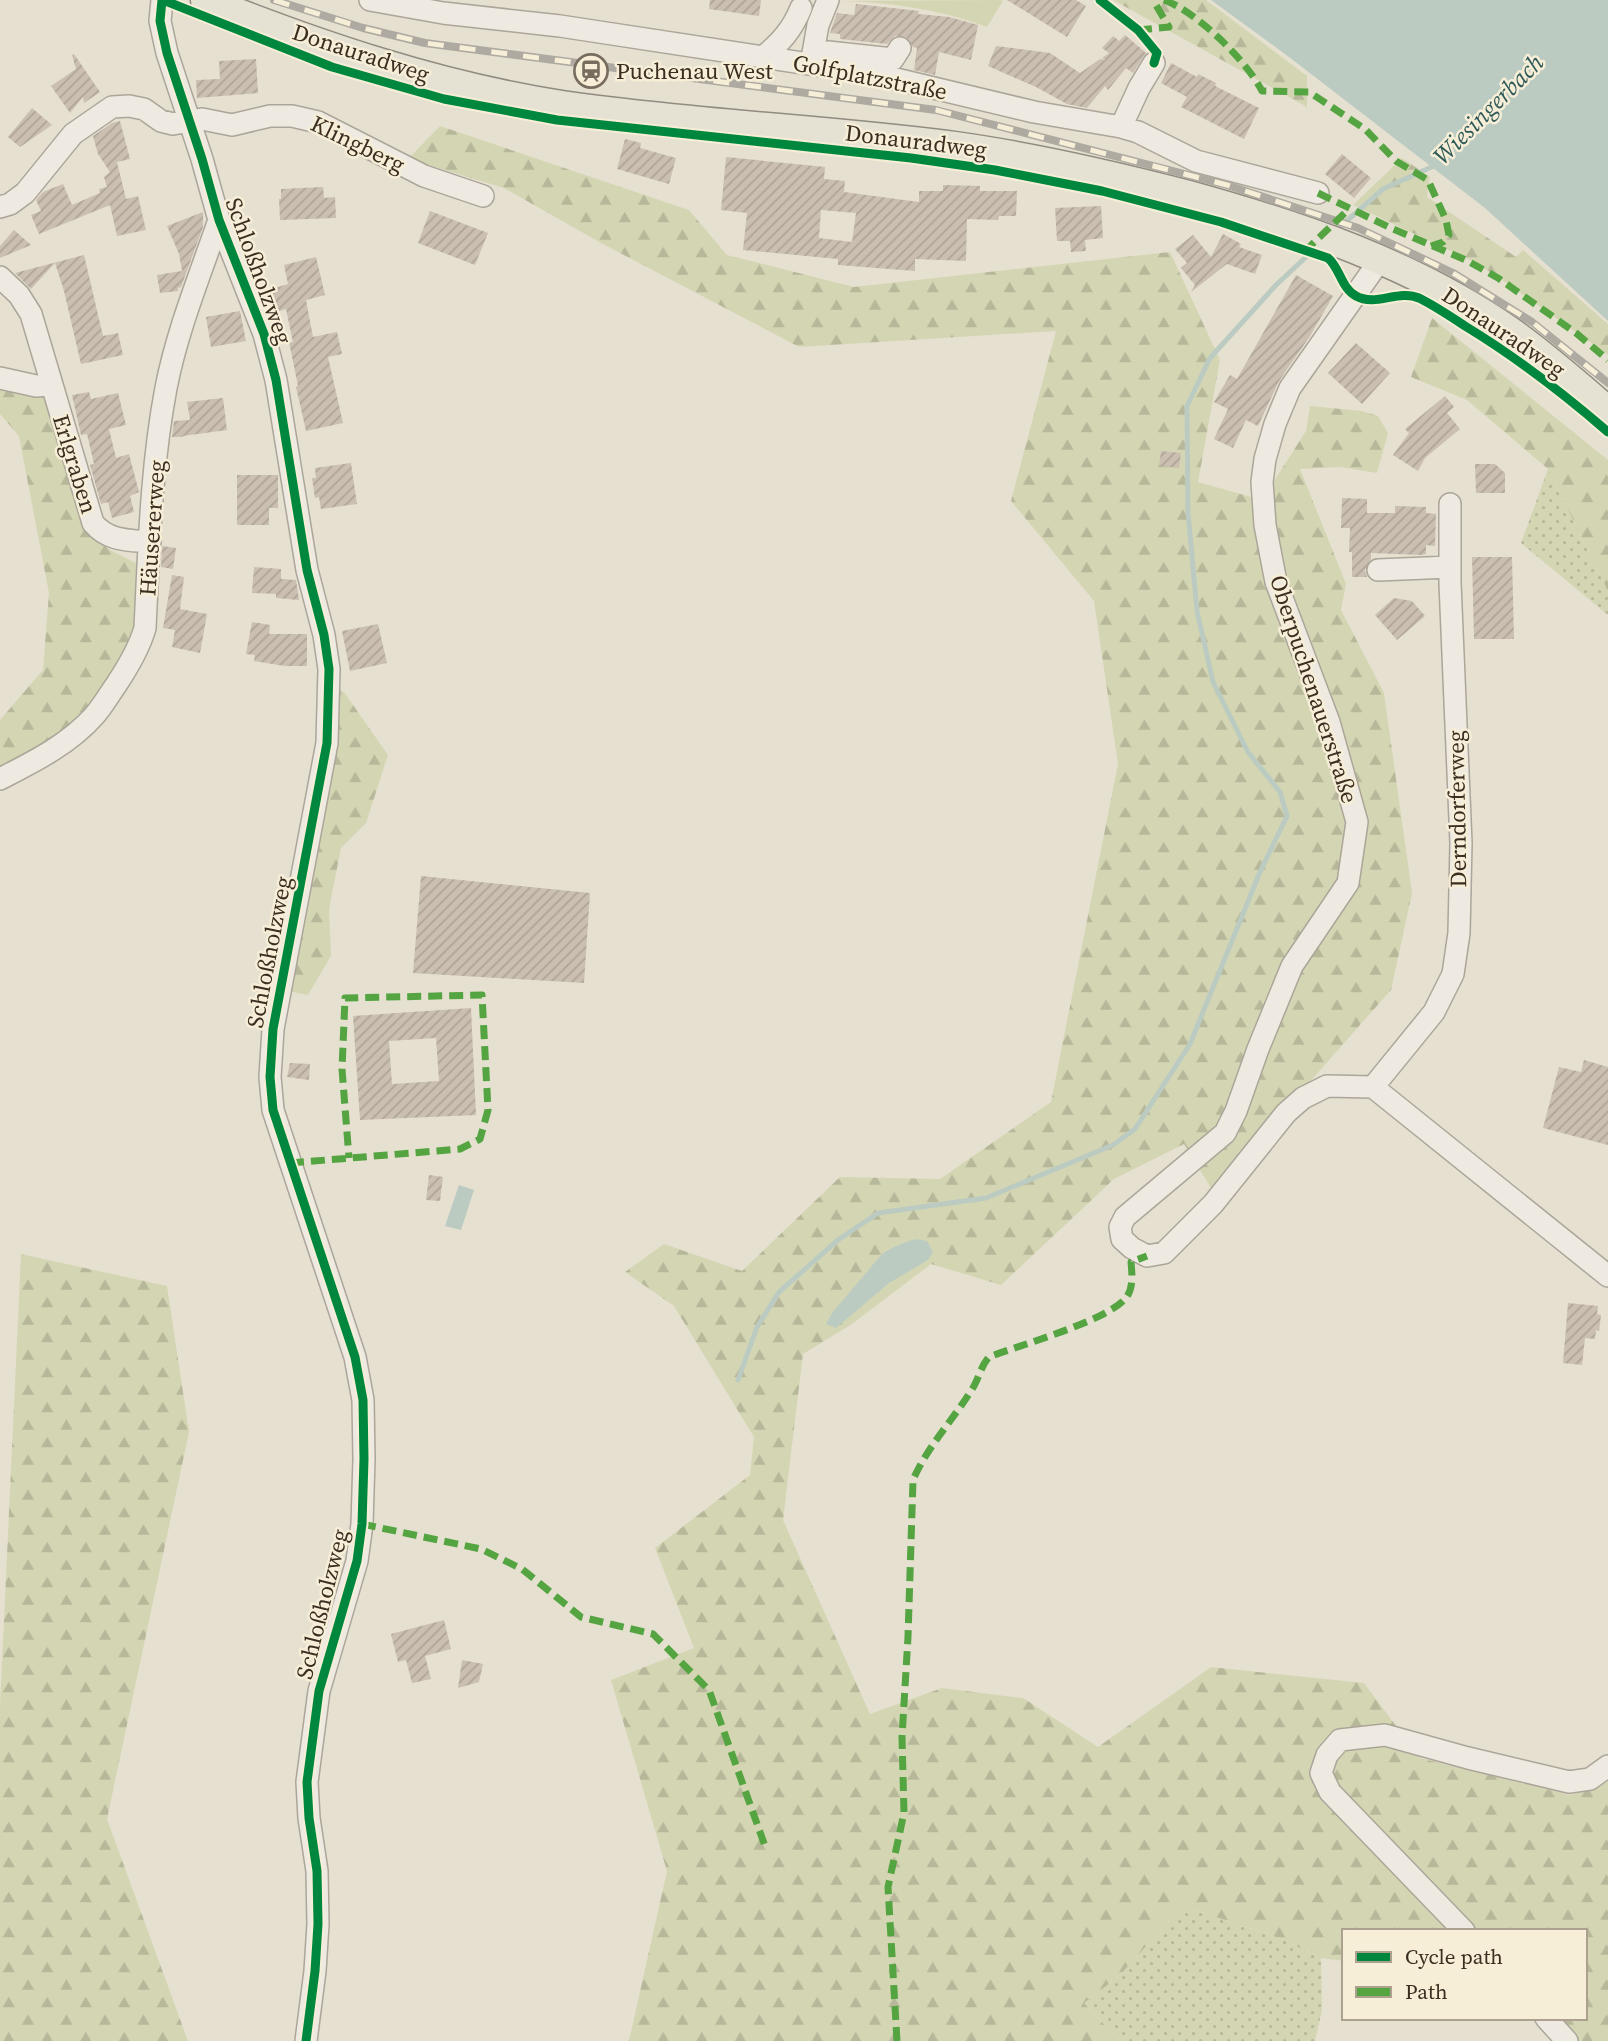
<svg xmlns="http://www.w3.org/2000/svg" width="1608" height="2041" viewBox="0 0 1608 2041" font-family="'Source Serif 4',serif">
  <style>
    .grass { fill: url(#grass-dots) }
    .forest { fill: url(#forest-firs) }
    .green { fill: #d4d6b3 }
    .water { fill: #bbcbc2 }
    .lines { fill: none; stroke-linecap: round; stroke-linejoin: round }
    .stream { stroke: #bbcbc2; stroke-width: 5 }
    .building { fill: url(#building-hatch); fill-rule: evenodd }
    .minor-casing { stroke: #aca599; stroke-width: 24 }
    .major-casing { stroke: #918b80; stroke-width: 31 }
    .minor { stroke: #eeeae2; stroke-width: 21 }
    .major { stroke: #e5e1d3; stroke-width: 28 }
    .rail-casing { stroke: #aeaaa1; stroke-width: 8 }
    .rail { stroke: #f6eed7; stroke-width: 5; stroke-dasharray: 16; stroke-linecap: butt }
    .quiet { stroke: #54a441; stroke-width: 7; stroke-dasharray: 14 7; stroke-linecap: butt }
    .cycleway-casing { stroke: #f6eed7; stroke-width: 13 }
    .cycleway { stroke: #00873e; stroke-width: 9 }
    .labels { text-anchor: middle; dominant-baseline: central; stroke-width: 5; stroke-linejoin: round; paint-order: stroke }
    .street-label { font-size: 23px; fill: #3b2e20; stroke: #f6eed7 }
    .poi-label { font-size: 23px; fill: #3b2e20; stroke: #f6eed7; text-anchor: start }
    .water-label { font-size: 24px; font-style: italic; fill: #305a59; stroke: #f6eed7 }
  </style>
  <defs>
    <pattern id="grass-dots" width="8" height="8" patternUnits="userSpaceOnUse" patternTransform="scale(1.75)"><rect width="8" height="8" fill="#d4d6b3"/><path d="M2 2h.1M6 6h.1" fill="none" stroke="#b7b89a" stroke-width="1.8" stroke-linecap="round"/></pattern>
    <pattern id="forest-firs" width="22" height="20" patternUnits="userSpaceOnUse" patternTransform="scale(1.75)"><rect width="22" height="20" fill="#d4d6b3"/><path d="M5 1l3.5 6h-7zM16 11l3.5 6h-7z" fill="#b7b89a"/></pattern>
    <pattern id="building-hatch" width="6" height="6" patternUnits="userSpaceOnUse" patternTransform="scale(1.75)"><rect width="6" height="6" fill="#cabfb1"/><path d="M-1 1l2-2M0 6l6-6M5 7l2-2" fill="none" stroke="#aea498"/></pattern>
  </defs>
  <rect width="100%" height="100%" fill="#e6e0d0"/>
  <path class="grass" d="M1548 469 1608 591V615L1521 543Z
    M1183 1906 1279 1938 1321 1958 1322 2010 1315 2041H1120L1084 2003 1119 1976Z"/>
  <path class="forest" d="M1113 0H1206L1307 76V107Z
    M440 126 689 210 727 255 854 287 1170 252 1220 360 1198 482 1262 500 1306 431 1310 406 1362 411 1378 416 1388 433 1377 473 1341 467 1300 469 1346 584 1341 610 1384 693 1412 893 1391 990 1213 1191 1184 1144 1114 1179 1001 1285 931 1264 852 1324 803 1354 783 1520 870 1714 942 1688 1023 1698 1098 1747 1211 1667 1364 1683 1420 1758 1570 1795 1600 1787 1608 1781V2041H1565L1535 2018H1585V1931H1344V1961L1321 1958 1279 1938 1183 1906 1119 1976 1084 2003 1120 2041H629L667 1871 611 1680 694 1648 655 1548 750 1475 754 1437 674 1306 625 1272 664 1244 742 1271 840 1177 940 1179 1051 1102 1118 764 1094 601 1011 501 1056 331 799 347 601 243 504 188 408 159Z
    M1402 158 1430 177 1427 197 1516 257 1523 250 1608 324V355L1492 273 1466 258 1353 205Z
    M1432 318 1608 460V591L1548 469 1467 400 1411 377Z
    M0 385 44 393 85 526 108 549 136 563 134 640 90 711 61 737 0 771V720L43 670 49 593 19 436 0 414Z
    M333 686 344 692 388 755 366 823 341 848 329 909 331 956 308 995 287 991Z
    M21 1254 167 1286 189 1432 107 1819 188 2041H0V1706Z"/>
  <path class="green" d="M1000 0 1003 1 987 27C939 9 883 1 832 1Z"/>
  <path class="water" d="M1211 0H1608V321L1485 208 1289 57Z
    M459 1185 474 1190 461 1230 445 1226Z
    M917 1239 927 1241 933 1252 928 1260 889 1283 836 1328 826 1324 832 1313 882 1254C890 1248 907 1241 917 1239Z"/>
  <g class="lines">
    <path class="stream" d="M1333 233 1383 189 1438 164
      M738 1380 757 1327 779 1292 838 1240 878 1213 986 1198 1113 1145 1135 1129 1190 1044 1260 872 1287 816 1280 792 1248 752 1213 682 1197 611 1188 512 1187 406 1210 358 1276 285 1320 244"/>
  </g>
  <path class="building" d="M710 0H761L759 16 709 9Z
    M1007 0H1076L1086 6 1067 37Z
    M856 4 919 11 918 14 949 17 978 25 971 60 939 52 935 75 914 70 917 48 913 47 906 37 895 36 887 44 840 39V34L830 33 837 13 854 15Z
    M1125 35 1146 53 1133 73 1126 68 1108 90 1105 86 1087 108 1067 104 1036 87 988 66 996 46 1050 53 1080 73 1100 59 1106 60 1102 58 1109 53 1102 48 1113 36 1119 41Z
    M74 54 100 92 84 103 83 97 70 113 51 86 76 69 72 55Z
    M256 59 258 93 197 98 196 80 220 79 219 61Z
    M1171 63 1197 77 1198 74 1216 83 1215 86 1259 108 1244 139 1181 107 1187 97 1161 83Z
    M32 108 52 125 20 147 8 137Z
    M120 121 130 159 117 162 126 199 138 196 146 230 117 236 110 205 39 234 31 215 41 211 36 200 43 192 63 184 72 205 100 193 99 189 107 187 104 177 110 172 98 154 93 136 112 123Z
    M625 139 641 143 640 148 676 158 669 184 617 169Z
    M1342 154 1371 178 1354 198 1325 174Z
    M726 157 825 167 824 179 845 181 844 192 919 202V191H943V185L980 186V191H1017L1016 216H999L998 220 967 219 966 261 915 259V271L838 265V259L743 250 747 213 721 210ZM821 210 856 213 852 242 819 238Z
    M323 187 324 198 335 197 336 218 280 220 279 199H281V189Z
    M1101 206 1103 238 1085 240 1086 251 1071 252 1070 241H1057L1055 208Z
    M430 211 488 233 475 265 418 243Z
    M203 212V227L181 287 178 288V291L160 293 157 275 182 271 179 254 167 226Z
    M14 230 31 245 0 258V246Z
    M1223 234 1241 244 1239 247 1262 255 1255 274 1227 264 1191 292 1195 285 1181 268 1187 263 1175 249 1193 235 1211 257Z
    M84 255 103 336 118 333 123 355 81 364 64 291 55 263 31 289 15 273Z
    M316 257 325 295 306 300 313 337 337 332 342 354 328 357 343 423 306 431 296 387 298 386 289 342H293L286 309 270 314 261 292 288 284 284 265Z
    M1296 275 1333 296 1310 336 1279 381 1258 426 1246 420 1233 448 1214 439 1228 409 1214 402 1230 375 1237 379Z
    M240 311 246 341 211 347 206 317Z
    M1356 343 1390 373 1362 404 1328 373Z
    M89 392 91 399 118 393 126 425 109 429 116 458 129 454 139 492 130 496 134 512 112 518 108 502 101 504 90 465 94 464 87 434 81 435 72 395Z
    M1445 396 1454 407 1447 413 1460 429 1425 458 1418 471 1393 455 1409 433 1405 429Z
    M223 398 227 430 183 436V437H172L174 421 190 420 187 402Z
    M1161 451 1181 453 1179 468 1159 466Z
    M351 463 357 504 321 509 319 497 315 498 312 478H316L315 468Z
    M1475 464H1495L1505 473V493H1476Z
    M237 475H278V508H269V525H237Z
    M1342 498 1367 499V513H1395V506L1426 507V513L1436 514 1435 546 1426 545V554L1422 555 1371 553V559L1365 570 1367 577H1352V552H1349L1350 528H1341Z
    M162 546 176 548 173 569 161 567Z
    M1472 557H1512L1514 639H1474Z
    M254 567 281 569V579L296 580 299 600 276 598V594L252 593Z
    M172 575 184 577 180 609 207 614 200 653 172 647 175 630 163 628Z
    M1394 598 1412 601 1425 616 1397 640 1375 615Z
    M252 622 270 625 269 634H307V666H285L254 661 255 655 246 654Z
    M378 624 387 663 350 671 342 631Z
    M421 876 590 893 584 983 413 973Z
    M471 1008 476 1115 360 1120 353 1016ZM436 1038 439 1081 392 1084 389 1041Z
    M1584 1060 1608 1067V1145L1543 1128 1559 1067 1581 1072Z
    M290 1063 310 1064 309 1080 287 1077Z
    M429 1175 443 1177 440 1201 426 1200Z
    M1568 1303 1598 1306 1597 1314 1601 1315 1599 1331 1596 1330 1595 1339 1585 1338 1582 1365 1563 1363Z
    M444 1620 451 1649 425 1656 431 1679 412 1683 406 1660 398 1662 391 1634Z
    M462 1660 483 1664 479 1682 458 1688Z"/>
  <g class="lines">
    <g class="minor-casing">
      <path id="minor" d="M162 0 160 21 167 53 202 159 219 220 264 334 276 380 307 570 324 635 329 669 327 743 273 1029 270 1077 273 1110 355 1357 363 1400 364 1459 362 1524 357 1561 319 1691 307 1782 309 1818 317 1871 318 1924 315 1971 306 2041
        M370 0 443 13 560 26 875 74 1034 112 1121 127 1138 132 1196 161 1318 193
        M763 57C781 42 792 30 801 8
        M811 64 828 52 893 59 900 48
        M811 64 818 25 828 0
        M1121 127 1139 88 1154 63
        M0 207 10 204 25 193 73 134 112 107 129 106 144 109 161 121 173 124 202 119 232 125 270 116H292L318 122 424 176 483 196
        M1380 260 1290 388 1275 424 1265 459 1262 482 1265 525 1276 582 1329 722 1357 822 1348 883 1292 966 1258 1049 1236 1111 1225 1133 1125 1217 1120 1227 1122 1239 1132 1248 1147 1256 1164 1253 1213 1204 1286 1113 1303 1098 1327 1086 1373 1087 1608 1276
        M0 277 19 295 31 314 93 523C108 541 127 540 150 542
        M0 378 36 386 51 385
        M1378 570 1450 567
        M0 779C33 762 68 745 94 716 102 707 109 695 116 685 128 667 139 649 145 628 149 548 151 467 166 388 177 331 200 275 219 220
        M1373 1087 1434 1012 1453 974 1459 933 1461 843 1450 583V504
        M1464 1931 1330 1792 1321 1773 1327 1755 1340 1740 1385 1735 1468 1758 1569 1782 1590 1779 1608 1766
        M1546 2018 1567 2041"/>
    </g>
    <g class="major-casing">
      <path id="major" d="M205 0C321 46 439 86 562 105 693 124 825 129 955 146 1034 157 1112 175 1189 195 1301 226 1414 264 1510 331 1544 355 1577 384 1608 411"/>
    </g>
    <use href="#minor" class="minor"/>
    <use href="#major" class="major"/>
    <g class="rail-casing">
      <path id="rail" d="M274 0 363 28 425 43 936 110 1227 185 1358 228 1453 273 1532 322 1608 383"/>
    </g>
    <use href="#rail" class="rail"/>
    <path class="quiet" d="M1164 0C1197 12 1246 60 1262 91L1309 92 1365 129 1396 161 1428 180 1446 220 1449 235 1443 242 1431 246
      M1138 30 1169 27 1153 0
      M1318 193 1393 229 1466 260 1498 278 1576 333 1608 360
      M1304 252 1349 209
      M290 1163 460 1149 480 1139 488 1110 482 995 345 998 342 1069 349 1158
      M362 1524 481 1549 522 1569 581 1617 653 1634 709 1690 765 1846
      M897 2041 888 1887 904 1813 902 1737 908 1637 913 1480C928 1445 955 1418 974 1386 980 1375 981 1366 989 1357 1020 1345 1106 1321 1125 1299 1134 1289 1132 1274 1131 1262L1147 1256"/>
    <g class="cycleway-casing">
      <path id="cycleway" d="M162 0 160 21 167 53 202 159 219 220 264 334 276 380 307 570 324 635 329 669 327 743 273 1029 270 1077 273 1110 355 1357 363 1400 364 1459 362 1524 357 1561 319 1691 307 1782 309 1818 317 1871 318 1924 315 1971 306 2041
        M163 0 332 67 444 99 557 120 911 158 995 170 1102 191 1221 222 1328 258C1340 268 1341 288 1356 296 1376 307 1398 289 1419 298 1435 306 1450 316 1465 326 1516 357 1563 393 1608 432
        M1100 0 1138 30 1157 53 1154 63"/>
    </g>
    <use href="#cycleway" class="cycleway"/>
  </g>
  <defs>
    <g id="station-ring" transform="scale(1.75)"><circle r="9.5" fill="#f6eed7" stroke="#776c5e" stroke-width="1.5"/><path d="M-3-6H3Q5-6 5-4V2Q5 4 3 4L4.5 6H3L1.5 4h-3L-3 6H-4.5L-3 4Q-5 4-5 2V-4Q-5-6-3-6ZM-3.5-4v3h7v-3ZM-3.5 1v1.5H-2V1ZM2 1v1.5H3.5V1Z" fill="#776c5e"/></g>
  </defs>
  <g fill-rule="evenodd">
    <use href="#station-ring" x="591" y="71"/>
  </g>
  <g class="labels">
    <g class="street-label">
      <text transform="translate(361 53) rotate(18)">Donauradweg</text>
      <text transform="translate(870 77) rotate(11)">Golfplatzstraße</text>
      <text transform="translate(916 141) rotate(7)">Donauradweg</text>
      <text transform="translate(358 144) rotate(26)">Klingberg</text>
      <text transform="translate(259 271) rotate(70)">Schloßholzweg</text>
      <text transform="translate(1504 332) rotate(34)">Donauradweg</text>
      <text transform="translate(75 464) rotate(73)">Erlgraben</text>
      <text transform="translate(152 528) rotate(-86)">Häusererweg</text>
      <text transform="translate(1314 689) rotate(72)">Oberpuchenauerstraße</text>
      <text transform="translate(1457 809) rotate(-91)">Derndorferweg</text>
      <text transform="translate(269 952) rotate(-79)">Schloßholzweg</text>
      <text transform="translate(322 1604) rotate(-76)">Schloßholzweg</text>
    </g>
    <g class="poi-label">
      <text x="616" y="71">Puchenau West</text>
    </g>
    <g class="water-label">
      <text transform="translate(1488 109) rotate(-45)">Wiesingerbach</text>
    </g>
  </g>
  <rect x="1342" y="1929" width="245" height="91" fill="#f6eed7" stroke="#aba18e" stroke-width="2"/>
  <rect x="1356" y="1952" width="35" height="10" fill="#00873e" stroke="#aba18e" stroke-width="2"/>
  <text x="1405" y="1964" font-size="21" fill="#3b2e20">Cycle path</text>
  <rect x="1356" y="1987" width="35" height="10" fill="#54a441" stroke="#aba18e" stroke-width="2"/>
  <text x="1405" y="1999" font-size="21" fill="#3b2e20">Path</text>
</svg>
